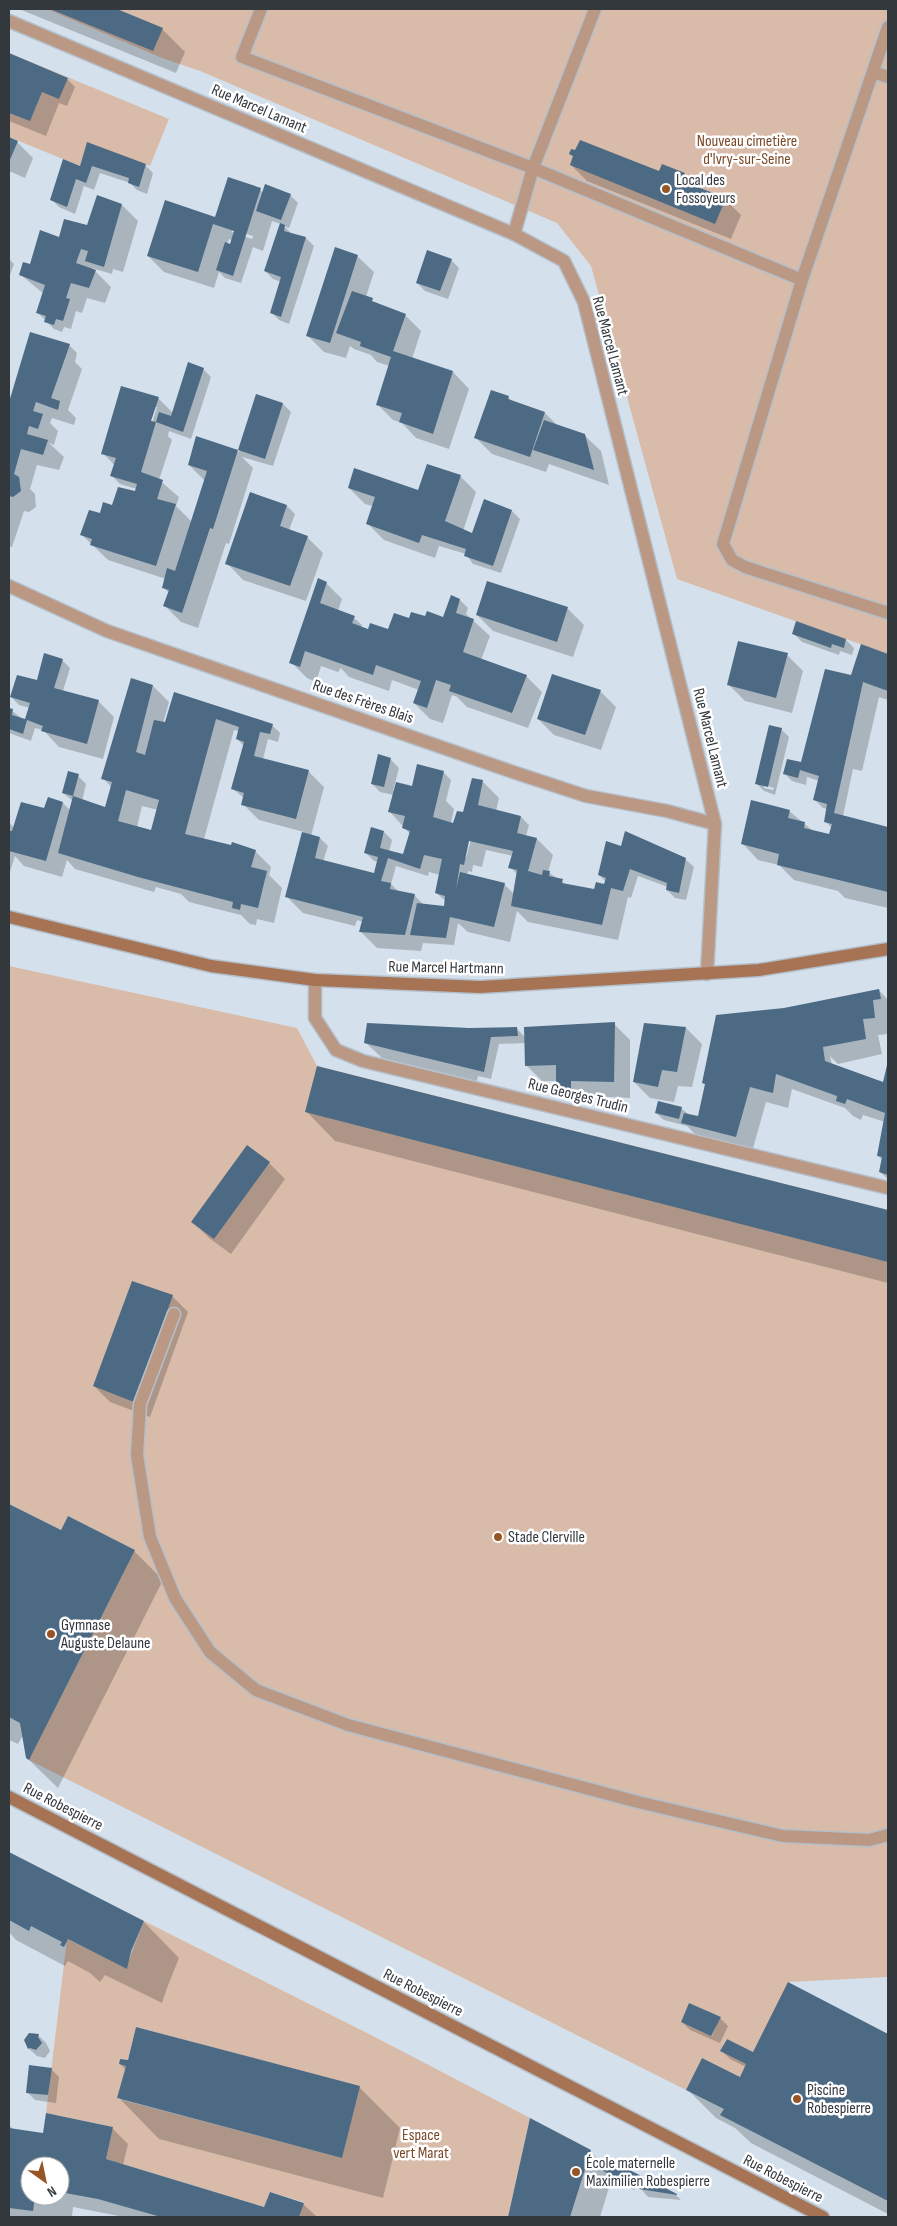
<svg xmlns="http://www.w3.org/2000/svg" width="897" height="2226" viewBox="0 0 897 2226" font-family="'Sofia Sans Condensed',sans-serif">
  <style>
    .green { fill: #d9bbaa; fill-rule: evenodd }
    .shadow { fill: #0003; fill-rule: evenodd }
    .building { fill: #4c6a83; fill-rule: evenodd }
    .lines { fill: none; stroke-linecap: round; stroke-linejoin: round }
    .service-casing { stroke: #b4bfca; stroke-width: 15 }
    .minor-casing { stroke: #b4bfca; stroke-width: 15 }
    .secondary-casing { stroke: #b4bfca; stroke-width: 15 }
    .service { stroke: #bb9883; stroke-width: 12 }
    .minor { stroke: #bb9883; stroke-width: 12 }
    .secondary { stroke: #a67455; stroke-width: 12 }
    .poi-dot { fill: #975425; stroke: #fff; stroke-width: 2 }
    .labels { text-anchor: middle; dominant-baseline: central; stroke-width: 5; stroke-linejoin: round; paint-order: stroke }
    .street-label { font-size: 16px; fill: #33383d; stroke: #fff }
    .park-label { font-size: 16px; fill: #7b4927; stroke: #fff }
    .poi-label { font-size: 16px; fill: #33383d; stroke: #fff; text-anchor: start }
  </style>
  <rect width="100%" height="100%" fill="#d4e1ed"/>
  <path class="green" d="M47 9H888V654L677 579 591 266 557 223 200 71 162 58Z
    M9 53 169 119 150 166 87 143 80 166 9 137Z
    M9 966 297 1028 317 1066 888 1210V1977L789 1982 753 2052 726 2039 721 2051 746 2064 740 2077 702 2058 686 2090 29 1760 135 1550 68 1516 61 1530 9 1504ZM689 2003 720 2017 712 2036 681 2022Z
    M144 1921 373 2036 530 2118 508 2217H299L304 2202 270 2192 264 2207 106 2159 113 2127 46 2113 67 1939 126 1968ZM136 2027 359 2086 342 2158 118 2099 126 2066 119 2064 120 2059 128 2060Z"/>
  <path class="shadow" d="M19 9H114L162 29 185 52 176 73Z
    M9 55 67 79 75 87 67 106 59 103 46 136 9 121Z
    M9 138 17 142 33 158 25 178 9 171Z
    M88 144 145 165 153 173 147 194 137 190 130 183 100 173 94 190 84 186 75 214 59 207 51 199 80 168Z
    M571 154 660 173 684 174 697 188 725 199 741 215 731 239 587 181 571 165 574 158Z
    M260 190 264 193 290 195 298 203 289 228 284 226 293 235 306 238 314 246 289 324 279 320 271 312 281 282 273 279 265 271 281 224 272 221 263 251 253 247 241 283 225 278 219 272 214 288 164 272 148 256 216 218ZM232 229 253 236 252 239 232 232ZM229 239 233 240 231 245 227 244Z
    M122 205 138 221 123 272 113 269 112 274 92 268 111 287 105 303 87 298 82 313 76 311 71 329 64 327 62 332 54 329 38 313 44 294 21 275 60 239 88 226Z
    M357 256 374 272 366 297 377 305 405 315 421 331 412 359 453 372 469 389 449 449 416 438 402 423 393 420 377 404 390 366 377 362 371 355 354 349 350 346 346 358 324 352 308 336Z
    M9 259 14 264 10 275H9Z
    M451 260 459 268 448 299 425 291 417 283Z
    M69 345 77 353 75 362 82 369 68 410 76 418 74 425 52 418 50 423 58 431 54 445 49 443 64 457 59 470 37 465 30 489 35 494 36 507 29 512 24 511 12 547 9 546V406L16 381Z
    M203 369 211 377 191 439 169 431 168 436 172 440 159 480 179 497 176 506 192 522 205 481 189 465 197 438 239 452 257 395 283 404 291 412 273 466 242 457 253 468 229 544 226 543 198 628 181 622 165 606 169 593 164 588 166 579 108 560 82 535 101 515 136 493 137 489 120 484 112 476 115 466 103 453 158 398 173 413ZM154 407H157L151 427H148Z
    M508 397 513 402 545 413 558 426 584 435 601 451 609 485 549 464 546 472 492 454 476 438Z
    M460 476 476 492 463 531 472 535 512 511 520 519 501 573 473 564 466 554 439 546 435 558 384 540 368 524 373 506 365 504 349 488 419 492Z
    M251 493 287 506 295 514 289 530 307 537 323 553 306 601 243 580 227 563Z
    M326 583 342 599 338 611 354 618 362 625 361 628 369 630 389 631 410 620 444 618 460 600 468 608 466 614 490 636 481 660 526 676 542 692 528 728 467 707 457 697 452 695 443 723 430 719 414 703 419 690 392 680 389 691 349 677 341 668 338 672 321 666 316 682 307 678 291 662Z
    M488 583 568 609 584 625 573 657 493 631 477 615Z
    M796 623 846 640 854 648 852 655 840 651 839 655 802 642 794 634Z
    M861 646 888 655V700L879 697 862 771 853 769 843 816 888 828V908L845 898 838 891 794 880 779 865 758 860 742 843 789 811 813 831 829 835 832 828 825 821 827 809 823 808 815 800 819 781 807 777 806 785 792 781 784 773 802 764 856 678Z
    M787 655 803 671 792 713 745 701 729 685Z
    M62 660 70 668 63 691 98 701 114 717 103 759 59 747 43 730 35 728 31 741 9 733V709L26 721 30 708 19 705 11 697 38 682Z
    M153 686 169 702 163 723 166 724 174 694 272 725 280 733 278 742 268 739 263 759 308 771 324 787 311 836 320 838 328 846 323 862 375 875 378 862 374 861 366 853 384 832 392 840 389 852 407 857 410 834 390 812 394 795 380 792 372 784 379 756 391 760 399 768 393 791H395L413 787 443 772 451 780 446 801 454 809 451 823 458 825 464 814 473 779 483 782 499 798 496 811 521 817 529 825 526 836 537 839 553 855 548 872 568 886 599 892 606 882 599 875 622 847 685 859 694 867 686 900 675 898 667 890 668 887 638 876 631 898 628 897 618 940 528 922 517 911 510 942 468 932 458 923 454 945 423 943 421 951 377 948 361 932 363 922 357 920 355 926 303 913 287 897 304 832 259 820 243 804 244 798 233 789 244 746 237 739 239 731 234 730 204 839 255 851 271 867 269 875 282 888 274 923 257 919 256 925 250 924 241 915 189 902 181 894 156 887 154 892 75 869 67 860 62 877 24 866 15 856 9 875V822L14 828 45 810 48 799 63 803 70 810 73 801 63 793 78 776 86 784 82 801 106 809 112 788 103 778ZM142 806 158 810 152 831 137 827ZM468 838 471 840 466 858 464 857ZM486 850 513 856 510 867 518 875 514 894 504 884 467 875 468 871 472 872 473 865 482 867ZM396 866 428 876 429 872 440 875 436 893 446 901 445 908 424 905 414 895 399 892 391 884Z
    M600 691 616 707 601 750 554 735 538 719Z
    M781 729 789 737 775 795 764 791 756 783ZM764 785 774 788 773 790 764 788Z
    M879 990 888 1000V1034L878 1035 882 1054 838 1064 830 1056 832 1065 883 1084 888 1063V1179L880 1172 882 1160 878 1155 885 1122 863 1115 861 1120 853 1116 845 1108 792 1089 788 1108 766 1102 752 1152 699 1138 687 1126 664 1120 656 1113 681 1108 689 1115 699 1117 706 1085 703 1083 784 1009Z
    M614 1024 630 1040V1098L588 1096 584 1092 578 1091V1102L565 1099 557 1091V1081H542L526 1065V1043L499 1044 491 1079 478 1076 477 1081 382 1058 365 1042 469 1028H516L525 1037Z
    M686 1028 702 1044 692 1087 678 1086 674 1102 650 1098 634 1082Z
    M318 1068 888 1211V1283L335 1141 307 1112Z
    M247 1147 269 1163 285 1179 231 1254 209 1238 193 1222Z
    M172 1296 188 1312 150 1417 110 1402 94 1386Z
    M9 1505 61 1532 134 1551 163 1580 58 1788 27 1758 24 1738 22 1737 18 1744 9 1740Z
    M9 1853 144 1922 179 1958 167 1988 162 2003 105 1975 100 1982 90 1973 68 1961 65 1966 16 1940 9 1932Z
    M789 1984 888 2035V2214L751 2143 735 2128 716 2118 687 2089 740 2079 746 2067 730 2059 722 2051 753 2054Z
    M720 2018 728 2026 720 2043 690 2030 682 2022Z
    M38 2035 46 2043 50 2051 45 2058 37 2056 29 2049Z
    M120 2064 359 2087 400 2128 383 2198 159 2139 119 2098 126 2070Z
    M51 2069 59 2077 56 2103 35 2100 27 2092Z
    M530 2120 590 2151 604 2165 675 2194 681 2200 648 2197 641 2189 642 2186 637 2184 634 2190 612 2178 600 2217H509Z
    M9 2125 15 2131 42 2135 112 2128 128 2144 123 2165 265 2209 303 2204 317 2217H124L73 2207 72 2217H9ZM30 2166H60V2196H30Z"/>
  <path class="building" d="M50 9H117L163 28 153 51Z
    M9 53 68 78 59 99 42 92 30 121 9 113Z
    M9 137 18 141 9 162Z
    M580 140 659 171 662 164 685 173 682 181 726 198 715 224 570 165 573 156 569 154 571 149 575 150Z
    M87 142 146 164 139 187 128 183 129 178 92 166 86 183 76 179 67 207 50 200 63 159 80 166Z
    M228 177 261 188 233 276 216 270 225 242 230 244 234 231 213 224 198 272 147 256 165 200 215 217Z
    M265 184 291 194 281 220 256 211Z
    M97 195 122 204 104 267 85 261 88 251 81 249 76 263 96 270 89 288 71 283 66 298 70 299 63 321 56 319 54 325 44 322 46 316 36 313 45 285 19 275 23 262 30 264 40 230 59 237 64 219 87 225Z
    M280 223 285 225 284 231 306 237 281 317 270 313 281 277 264 271Z
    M335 247 358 255 330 343 306 336Z
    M427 250 452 259 440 291 416 283Z
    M352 291 373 298 372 301 406 314 393 351 453 371 433 434 399 422 402 413 376 405 391 357 360 346 361 342 336 333Z
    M30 332 70 344 51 398 60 401 58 410 36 402 33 411 43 414 38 429 29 426 27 434 48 440 43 455 21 449 14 474 19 477 21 491 13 497 9 496V402Z
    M188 362 204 368 183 432 156 422 159 412 171 416Z
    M121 386 159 397 151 421 156 422 141 472 163 480 157 499 176 504 156 566 90 545 92 539 80 535 89 510 100 513 103 502 112 505 118 487 135 491 137 484 110 476 116 458 101 454Z
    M491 390 509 396 508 399 545 412 530 457 474 438Z
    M256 394 283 403 265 459 238 450Z
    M544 420 585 434 594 470 533 450Z
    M196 436 238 450 213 529 210 528 182 613 163 606 169 590 162 588 167 568 175 571 207 471 188 465Z
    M427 464 461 475 445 521 472 533 484 499 512 510 493 566 464 556 466 549 422 535 419 543 366 524 375 497 348 488 354 468 418 490Z
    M250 492 287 505 280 526 308 536 290 586 225 564Z
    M318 578 327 582 320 603 355 616 352 623 368 629 370 623 388 629 394 613 409 618 411 612 425 616 427 611 443 617 451 595 460 599 456 613 474 619 463 652 527 675 512 713 449 691 451 685 436 680 427 708 413 703 421 681 376 665 373 675 305 651 300 667 289 663Z
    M487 581 568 607 557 642 476 615Z
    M796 621 846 639 844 648 832 644 831 648 792 634Z
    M738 641 788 653 776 698 727 685Z
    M861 644 888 654V691L863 682 834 813 888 827V892L777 865 779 854 741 844 751 800 790 810 788 818 805 822 804 828 829 834 832 824 824 822 827 804 813 800 819 776 800 770 798 778 783 774 787 759 801 762 825 669 851 675Z
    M44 653 63 659 54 688 99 700 87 744 41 731 43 726 27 720 23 734 9 729V708L13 709 12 715 25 719 30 703 10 697 17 675 37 680Z
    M552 674 601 690 585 735 537 719Z
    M131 678 153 685 136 752 145 755 154 720 165 722 174 692 273 724 270 734 260 732 254 756 309 770 296 819 241 805 244 793 231 789 244 742 236 739 239 727 216 719 185 834 231 845 232 842 256 850 251 867 267 871 258 908 241 904 240 910 232 908 233 902 138 877 58 853 73 796 105 807 112 782 101 779ZM126 790 159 800 151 830 118 821Z
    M769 725 782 728 768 787 755 784Z
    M378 754 391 758 384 787 371 784Z
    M417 764 444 771 433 817 453 823 457 811 463 812 472 778 483 780 478 805 521 816 517 833 537 838 528 871 542 875 543 870 550 871 549 876 563 879 562 883 594 889 596 882 604 884 606 878 598 875 606 841 621 846 625 831 686 858 679 893 666 890 667 883 630 869 623 891 611 888 602 925 511 906 517 870 508 868 513 851 469 841 464 865 460 864 456 889 460 872 505 883 494 927 450 917 446 938 410 935 417 903 444 906 445 896 435 893 442 859 424 855 420 869 388 858 381 881 391 883 390 889 415 894 405 935 359 932 363 917 285 897 302 832 320 837 315 858 374 873 378 857 364 853 371 827 384 831 380 848 403 854 410 831 402 828 405 816 388 812 396 782 412 786Z
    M68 771 79 774 73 796 62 793Z
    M48 797 63 802 46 861 9 851V831H12L21 802 44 808Z
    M879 989 881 999 873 1000 875 1018 863 1019 866 1039 823 1047 825 1061 883 1082 888 1061V1175L879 1172 882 1157 877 1156 885 1113 847 1099 845 1104 836 1101 837 1096 776 1074 773 1093 750 1087 736 1137 681 1123 684 1113 698 1116 705 1084 702 1083 716 1015 784 1008Z
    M615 1022 614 1082 571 1081V1095L556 1091V1065L525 1066 524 1027Z
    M367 1023 469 1028 517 1027 518 1036 491 1037 484 1072 364 1043Z
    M644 1023 686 1027 677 1072 662 1070 658 1087 633 1082Z
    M317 1066 888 1210V1262L305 1112Z
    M658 1101 682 1107 679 1119 655 1113Z
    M247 1145 270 1162 214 1239 191 1222Z
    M132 1281 173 1295 134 1402 93 1386Z
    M9 1504 61 1530 68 1516 135 1550 29 1760 26 1758 20 1723 9 1717Z
    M9 1852 144 1921 131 1951 127 1969 68 1939 64 1947 60 1945 62 1942 31 1926 29 1931 9 1920Z
    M788 1982 888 2034V2201L720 2115 724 2109 686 2090 702 2058 740 2077 746 2064 720 2051 727 2039 753 2052Z
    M689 2003 721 2017 711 2036 681 2022Z
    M136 2027 360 2086 342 2158 117 2098 126 2066 119 2064 120 2059 128 2060Z
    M29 2033 39 2034 38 2037 42 2043 36 2050 30 2048 28 2049 24 2040Z
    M29 2065 52 2068 48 2095 26 2093Z
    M46 2113 113 2127 106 2159 264 2207 270 2192 304 2203 299 2217H161L98 2199 60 2192V2166H30V2196H35L33 2211 9 2208V2128L43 2133Z
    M530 2118 591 2150 570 2217H508Z
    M606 2158 677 2194V2195L639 2189 642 2184 629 2177 625 2183 600 2169Z"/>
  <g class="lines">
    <g class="service-casing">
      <path id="service" d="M261 9 242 57 533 168 514 234
        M595 9 533 168 802 280 723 544 732 560 745 567 888 613
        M873 72 888 77
        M802 280 888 27
        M174 1314 140 1404 137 1455 150 1537 175 1598 210 1652 256 1690 348 1725 638 1802 783 1836 869 1840 888 1835"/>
    </g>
    <g class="minor-casing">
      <path id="minor" d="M9 21 514 234 564 261 584 302 715 824 707 974
        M9 586 107 631 510 771 586 796 667 811 715 824
        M315 980V1018L336 1050 363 1061 888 1188"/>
    </g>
    <g class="secondary-casing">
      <path id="secondary" d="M9 917 211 966 315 980 480 987 759 970 888 949
        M9 1797 823 2217"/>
    </g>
    <use href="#service" class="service"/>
    <use href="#minor" class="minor"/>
    <use href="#secondary" class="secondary"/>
  </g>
  <g class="poi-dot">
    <circle cx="666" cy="189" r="5"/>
    <circle cx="498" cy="1537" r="5"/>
    <circle cx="51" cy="1634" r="5"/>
    <circle cx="797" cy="2099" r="5"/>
    <circle cx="576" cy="2172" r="5"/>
  </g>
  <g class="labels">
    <g class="street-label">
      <text transform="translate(259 109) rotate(23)">Rue Marcel Lamant</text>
      <text transform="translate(610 346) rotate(75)">Rue Marcel Lamant</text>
      <text transform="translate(363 702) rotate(19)">Rue des Frères Blais</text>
      <text transform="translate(710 738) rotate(76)">Rue Marcel Lamant</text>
      <text transform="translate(446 968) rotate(1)">Rue Marcel Hartmann</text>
      <text transform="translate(578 1096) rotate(14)">Rue Georges Trudin</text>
      <text transform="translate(63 1807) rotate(27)">Rue Robespierre</text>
      <text transform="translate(423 1993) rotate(27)">Rue Robespierre</text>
      <text transform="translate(783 2179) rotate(27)">Rue Robespierre</text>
    </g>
    <g class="park-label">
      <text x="747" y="141">Nouveau cimetière<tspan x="747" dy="18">d'Ivry-sur-Seine</tspan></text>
      <text x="421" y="2135">Espace<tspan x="421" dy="18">vert Marat</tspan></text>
    </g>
    <g class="poi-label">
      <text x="676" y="180">Local des<tspan x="676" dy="18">Fossoyeurs</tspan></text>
      <text x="508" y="1537">Stade Clerville</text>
      <text x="61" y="1625">Gymnase<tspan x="61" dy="18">Auguste Delaune</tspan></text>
      <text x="807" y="2090">Piscine<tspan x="807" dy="18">Robespierre</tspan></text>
      <text x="586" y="2163">École maternelle<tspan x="586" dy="18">Maximilien Robespierre</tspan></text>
    </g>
  </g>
  <rect width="897" height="2226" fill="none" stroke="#33383d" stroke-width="20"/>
  <g transform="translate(45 2181) rotate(147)"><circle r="24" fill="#ffffff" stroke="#adafb1"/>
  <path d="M0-4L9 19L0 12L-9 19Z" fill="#975425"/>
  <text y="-8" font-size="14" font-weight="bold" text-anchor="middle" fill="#33383d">N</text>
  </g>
</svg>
